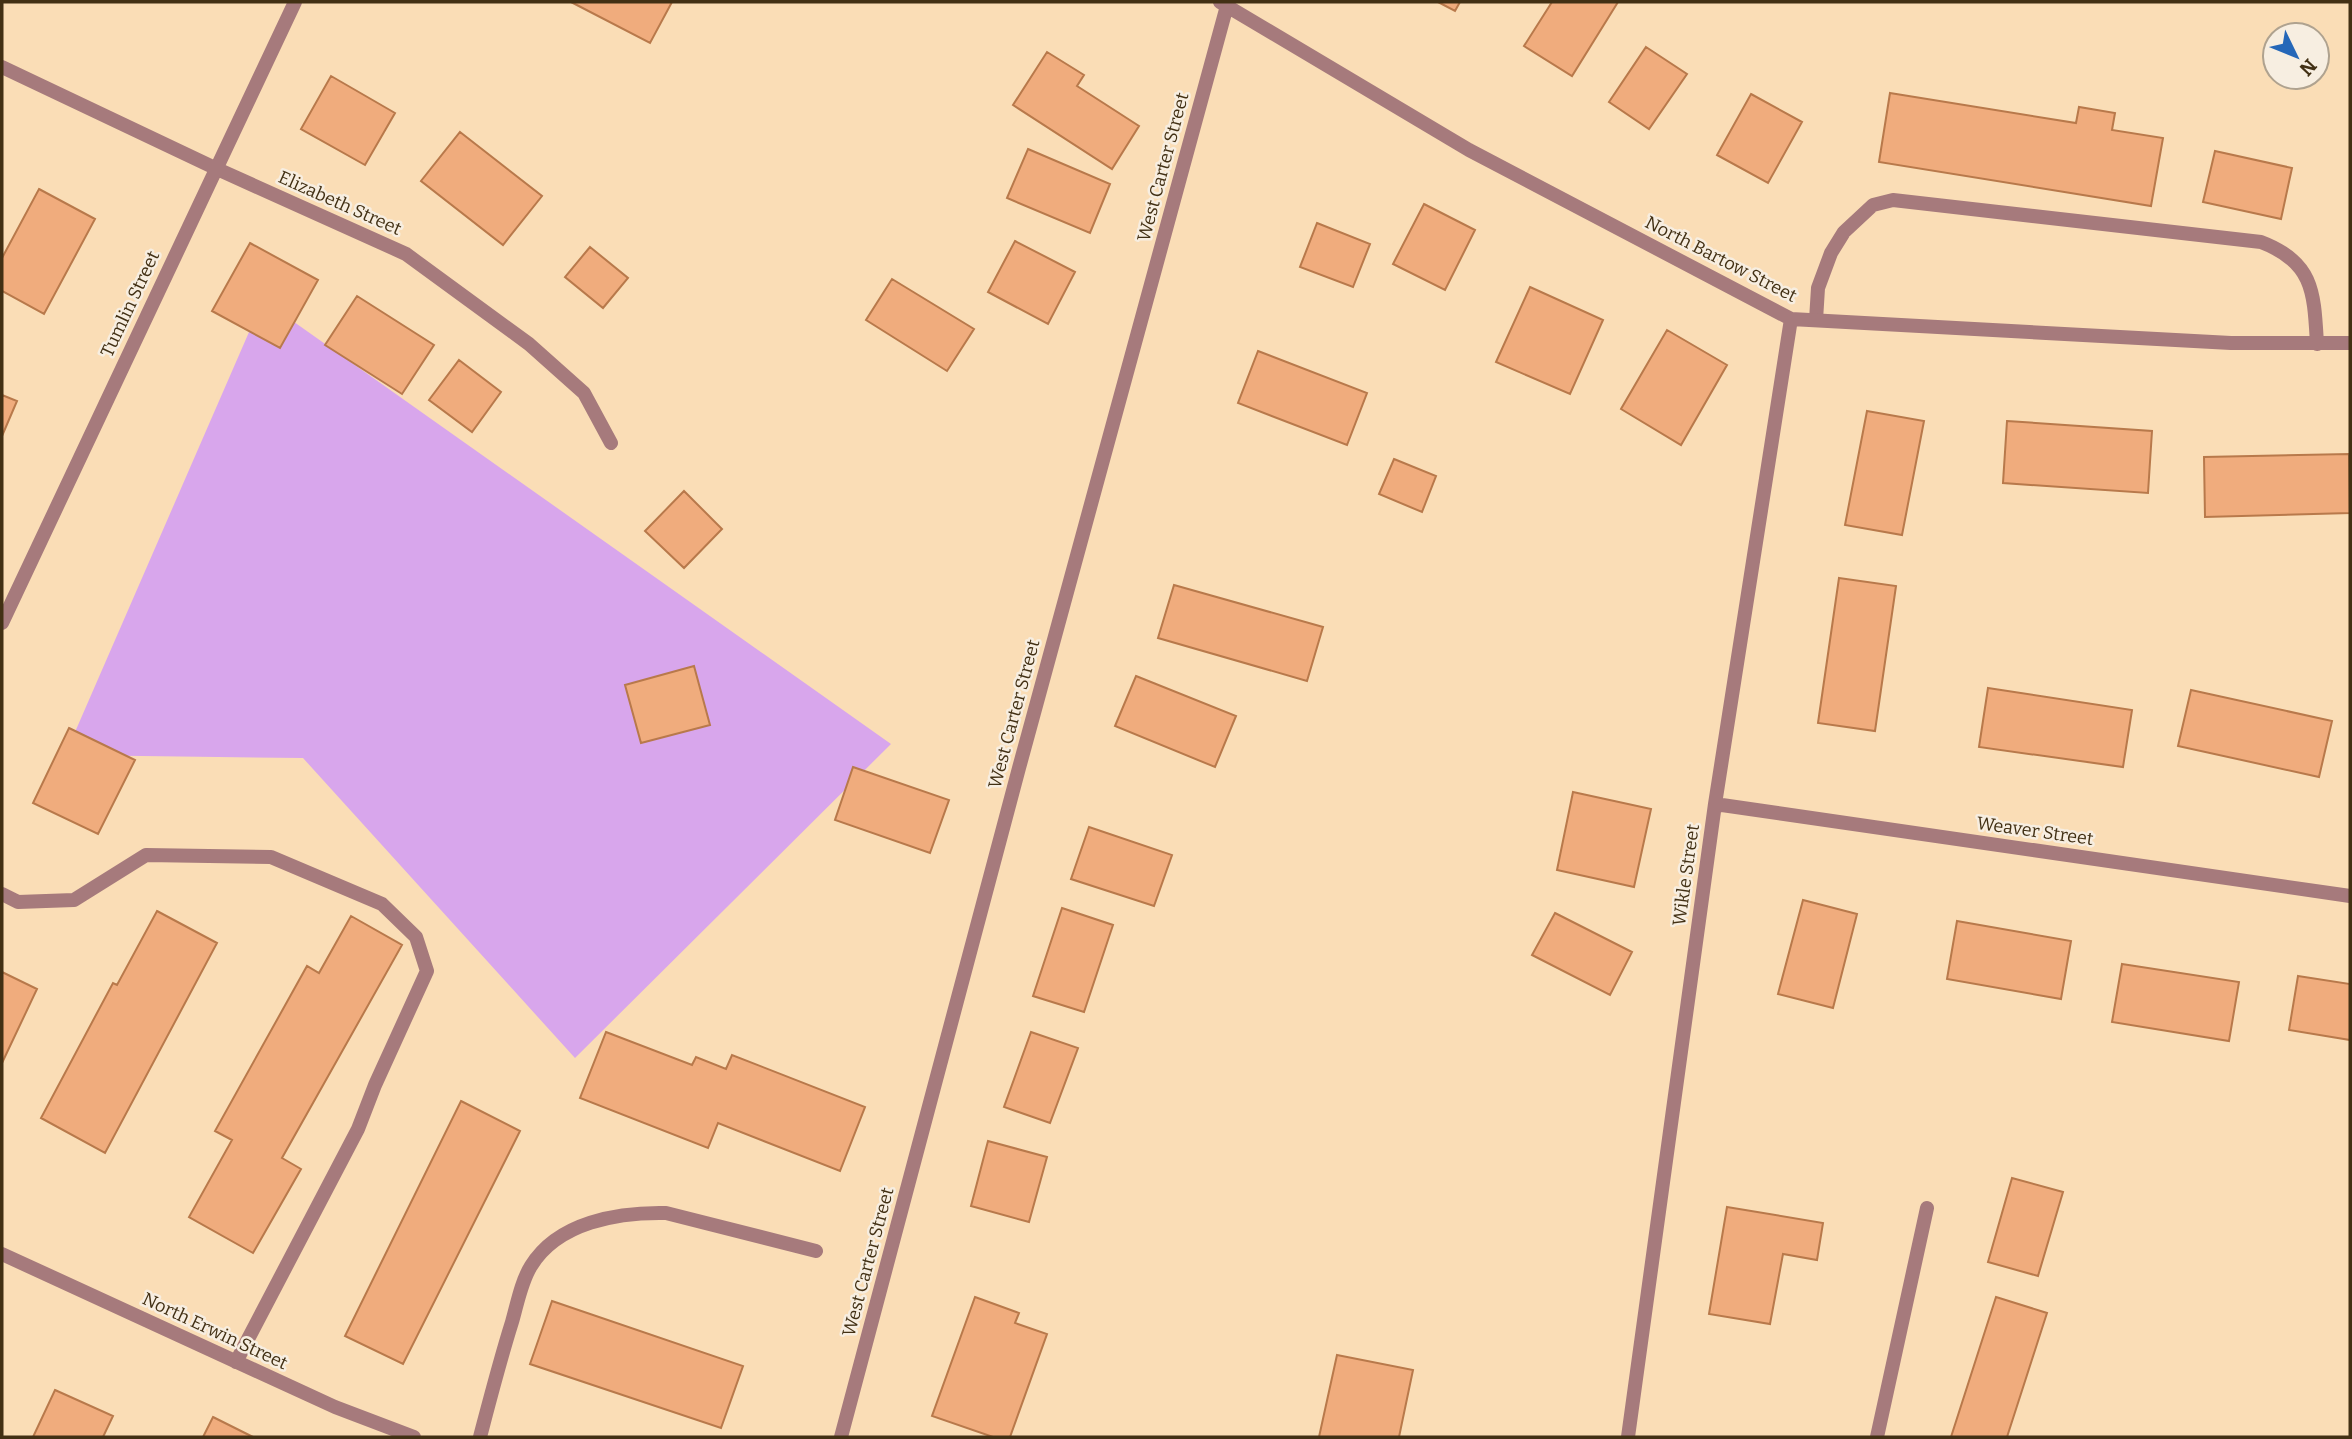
<svg xmlns="http://www.w3.org/2000/svg" width="2352" height="1439" viewBox="0 0 2352 1439" font-family="Bitter,serif">
  <style>
    .green { fill: #d8a6ec }
    .building { fill: #f0ac7d; stroke: #b8794b; stroke-width: 2 }
    .lines { fill: none; stroke-linecap: round; stroke-linejoin: round }
    .service { stroke: #a67a7c; stroke-width: 14 }
    .minor { stroke: #a67a7c; stroke-width: 14 }
    .tertiary { stroke: #a67a7c; stroke-width: 14 }
    .labels { text-anchor: middle; dominant-baseline: central; stroke-width: 5; stroke-linejoin: round; paint-order: stroke }
    .street-label { font-size: 18px; fill: #423014; stroke: #f7eee1 }
  </style>
  <rect width="100%" height="100%" fill="#faddb6"/>
  <path class="green" d="M263 300 891 744 575 1058 303 758 65 755Z"/>
  <path class="building" d="M571 2H672L650 43Z
    M1438 2H1460L1455 11Z
    M1552 2H1618L1572 76 1524 46Z
    M1646 47 1687 74 1649 129 1609 102Z
    M1047 52 1084 75 1077 86 1139 126 1112 169 1013 105Z
    M331 76 395 113 365 165 301 129Z
    M1890 93 2076 123 2079 107 2115 113 2112 130 2163 138 2151 206 1879 162Z
    M1751 94 1802 122 1768 183 1717 155Z
    M460 132 542 196 503 245 421 181Z
    M1028 149 1110 184 1090 233 1007 198Z
    M2215 151 2292 168 2281 219 2203 202Z
    M39 189 95 219 44 314 2 291V258Z
    M1424 204 1475 230 1445 290 1393 264Z
    M1317 223 1370 244 1353 287 1300 267Z
    M1015 241 1075 272 1048 324 988 292Z
    M250 243 318 280 280 348 212 311Z
    M590 247 628 278 603 308 565 277Z
    M892 279 974 329 947 371 866 320Z
    M1530 287 1603 320 1570 394 1496 362Z
    M357 296 434 345 402 394 325 345Z
    M1667 330 1727 365 1681 445 1621 409Z
    M1258 351 1367 393 1347 445 1238 403Z
    M459 360 501 392 472 432 429 400Z
    M2 395 17 401 2 436Z
    M1867 411 1924 421 1902 535 1845 525Z
    M2007 421 2152 431 2148 493 2003 483Z
    M2349 454 2350 513 2205 517 2204 457Z
    M1394 459 1436 476 1422 512 1379 494Z
    M684 491 722 529 684 568 645 531Z
    M1839 578 1896 586 1875 731 1818 723Z
    M1174 585 1323 627 1307 681 1158 638Z
    M694 666 710 725 641 743 625 685Z
    M1136 676 1236 716 1215 767 1115 726Z
    M1988 688 2132 710 2123 767 1979 747Z
    M2191 690 2332 721 2319 777 2178 746Z
    M69 728 135 760 98 834 33 803Z
    M853 767 949 800 930 853 835 820Z
    M1573 792 1651 809 1634 887 1557 870Z
    M1089 827 1172 855 1154 906 1071 879Z
    M1803 900 1857 914 1833 1008 1778 994Z
    M1062 908 1113 925 1084 1012 1033 996Z
    M157 911 217 943 105 1153 41 1118 113 983 117 985Z
    M1555 913 1632 952 1610 995 1532 955Z
    M351 916 402 945 282 1158 301 1169 253 1253 189 1217 232 1140 215 1131 307 966 319 973Z
    M1957 921 2071 941 2061 999 1947 979Z
    M2122 964 2239 982 2229 1041 2112 1022Z
    M2 972 37 989 2 1063Z
    M2298 976 2350 984V1040L2289 1030Z
    M606 1032 692 1065 696 1057 726 1069 732 1055 865 1107 840 1171 718 1123 708 1148 580 1098Z
    M1031 1032 1078 1048 1050 1123 1004 1107Z
    M461 1101 520 1131 403 1364 345 1336Z
    M988 1141 1047 1157 1029 1222 971 1206Z
    M2012 1178 2063 1192 2038 1276 1988 1262Z
    M1727 1207 1823 1223 1817 1260 1783 1254 1770 1324 1709 1314Z
    M975 1297 1019 1313 1015 1323 1047 1334 1010 1437H993L932 1416Z
    M1996 1297 2047 1313 2007 1437H1951Z
    M552 1301 743 1366 721 1428 530 1364Z
    M1337 1355 1413 1370 1399 1437H1319Z
    M55 1390 113 1416 103 1437H33Z
    M213 1417 253 1437H203Z"/>
  <g class="lines">
    <path class="service" d="M1816 320 1818 288 1831 253 1844 232 1873 205 1893 200 2261 242C2314 262 2314 293 2317 344
      M2 894 18 902 74 900 146 855 271 857 382 904 416 937 427 971 375 1085 358 1129 236 1362
      M480 1437C490 1399 500 1360 512 1322 517 1305 521 1282 531 1266 558 1222 618 1212 666 1213L816 1251
      M1877 1437 1927 1208"/>
    <path class="minor" d="M1220 2 1469 150 1791 319 2231 343H2350
      M2 67 215 168 406 254 529 344 584 393 611 443
      M2 623 295 2
      M1715 804 2350 896
      M841 1437 1019 768 1228 2
      M1628 1437 1715 804 1791 319"/>
    <path class="tertiary" d="M2 1254 335 1407 414 1437"/>
  </g>
  <g class="labels">
    <g class="street-label">
      <text transform="translate(1163 167) rotate(-75)">West Carter Street</text>
      <text transform="translate(340 203) rotate(24)">Elizabeth Street</text>
      <text transform="translate(1721 259) rotate(27)">North Bartow Street</text>
      <text transform="translate(130 304) rotate(-65)">Tumlin Street</text>
      <text transform="translate(1014 714) rotate(-75)">West Carter Street</text>
      <text transform="translate(2035 831) rotate(8)">Weaver Street</text>
      <text transform="translate(1686 875) rotate(-82)">Wikle Street</text>
      <text transform="translate(868 1262) rotate(-75)">West Carter Street</text>
      <text transform="translate(215 1331) rotate(25)">North Erwin Street</text>
    </g>
  </g>
  <rect width="2352" height="1439" fill="none" stroke="#423014" stroke-width="7"/>
  <g transform="translate(2296 56) rotate(133)"><circle r="33" fill="#f7eee1" stroke="#afa28f" stroke-width="2"/>
  <path d="M0-5L12 26L0 18L-12 26Z" fill="#2567b8"/>
  <text y="-10" font-size="19" font-weight="bold" text-anchor="middle" fill="#423014">N</text>
  </g>
</svg>
